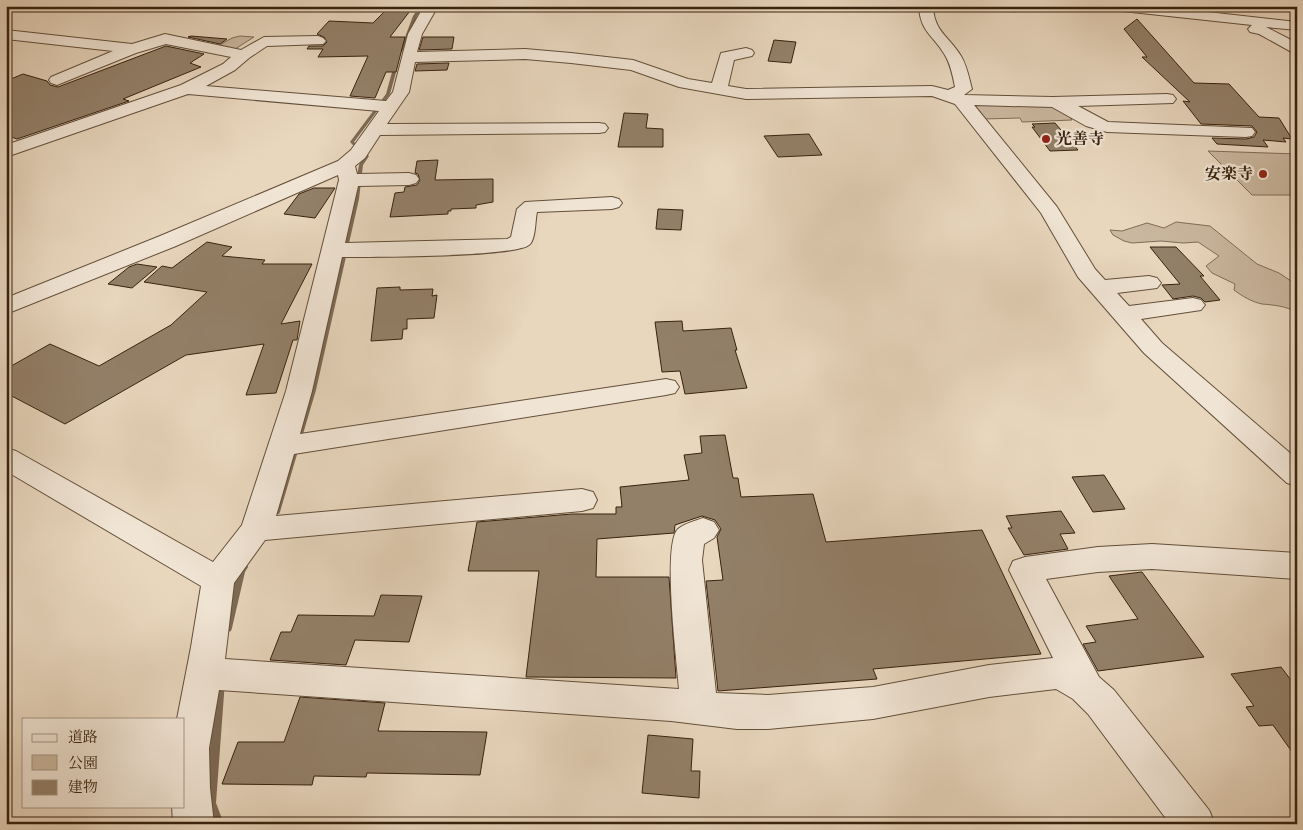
<svg xmlns="http://www.w3.org/2000/svg" width="1303" height="830" viewBox="0 0 1303 830" font-family="'IM FELL DW Pica','Noto Serif JP',serif">
  <style>
    .green { fill: #cab79f; stroke: #806c56 }
    .lines { fill: none; stroke-linecap: round; stroke-linejoin: round }
    .stream { fill: #7d6954; fill-rule: evenodd }
    .building { fill: #938069; stroke: #37220e }
    .minor-casing { stroke: #634f3a; stroke-width: 2 }
    .minor { fill: #f0e4d4; fill-rule: evenodd }
    .poi-dot { fill: #8f2418; stroke: #f0e4d4; stroke-width: 2 }
    .labels { text-anchor: middle; dominant-baseline: central; stroke-width: 4.5; stroke-linejoin: round; paint-order: stroke }
    .far-poi-label { font-size: 16px; font-weight: bold; fill: #37220e; stroke: #f0e4d4; text-anchor: start }
  </style>
  <rect width="100%" height="100%" fill="#e8d6bd"/>
  <filter id="stains"><feTurbulence type="fractalNoise" baseFrequency=".004" numOctaves="4"/><feColorMatrix values="0 0 0 0 .2 0 0 0 0 .09 0 0 0 0 .02 0 0 0 .5 -.17"/></filter>
  <radialGradient id="worn" r=".72"><stop offset=".6" stop-color="#630" stop-opacity="0"/><stop offset="1" stop-color="#630" stop-opacity=".3"/></radialGradient>
  <path class="green" d="M240 36 254 37 235 49 218 46 232 38Z
    M972 103 1049 105 1065 111 1072 120 1022 122 1020 118 984 119Z
    M1208 151 1297 154V195H1252Z
    M1176 222 1210 226 1257 264 1279 273 1297 285V312C1285 306 1274 305 1262 304 1252 302 1242 296 1234 290L1235 284 1212 273 1206 266 1219 256 1198 242 1183 243 1161 241 1132 243 1124 241 1113 235 1110 230 1122 231 1147 223 1164 228Z"/>
  <g class="lines">
    <path class="stream" d="M420 6H424L417 16 402 52 399 53 413 16Z
      M396 64 398 65 390 94 354 142 369 156 363 165 359 199 316 390 280 512 279 514H273L272 512 310 390 353 199 359 165 364 156 350 142 386 94 394 65Z
      M244 564 247 565 248 567 245 572 232 628 231 631 228 632 225 631 224 628 237 571 241 565Z
      M220 677 223 678 225 681 216 803 224 824H214L206 803 215 681 217 678Z"/>
  </g>
  <path class="building" d="M389 7H413L390 37H405L396 72H386L375 98 350 96 368 56 318 57 323 49H307L309 46H323L327 42 324 37 317 34 329 21 373 23Z
    M1137 19 1194 83 1229 84 1259 117 1279 118 1292 139 1283 138 1286 142 1263 140 1268 147 1217 144 1212 138 1246 139 1254 137 1257 132 1252 126 1201 124 1183 101 1190 102 1142 57H1147L1124 29Z
    M191 36 227 39 220 44 188 37Z
    M423 37H454L452 49 419 50Z
    M774 40 796 42 791 63 768 61Z
    M166 46 204 54 190 63 201 67 123 99 129 101 17 139 6 135V81L23 74 47 81 50 85 58 87Z
    M449 63 447 70 415 71 417 64Z
    M624 113 648 114 646 128 663 129V147H618Z
    M1055 123 1078 150 1050 151 1032 127H1035L1032 124Z
    M809 134 822 155 778 157 764 136Z
    M438 160 435 180 493 179V202L476 205V208L451 209V211H448V214L390 217 395 193 404 192 405 187 417 185 420 180 418 174 415 173 417 161Z
    M314 188H335L315 218 284 214 299 194Z
    M658 209 683 210 681 230 656 229Z
    M207 242 232 247 222 256 265 260 262 264H312L281 324 300 321 297 340H293L276 393 246 395 264 344 186 355 65 424 6 393V369L50 344 99 366 171 325 207 292 144 282 162 266 172 268Z
    M1150 247H1176L1204 276H1200L1220 300 1205 302 1201 298 1193 296 1173 299 1162 285 1180 284Z
    M137 264 157 267 132 288 108 284 129 267Z
    M400 287V290L433 289 432 296 437 295 434 318 407 319V329H403L402 339 371 341 377 288Z
    M682 321 683 331 731 328 737 350H735L747 388 685 394 680 371 662 372 655 322Z
    M725 435 733 478H738L741 497 813 494 826 542 982 530 1041 654 873 669 877 679 718 691 706 581 723 580 717 537 721 529 715 520 702 516 675 525 674 533 597 539 596 577H669L676 678 526 677 539 571H468L477 522 572 514H616V507H622L620 487 689 480 684 455 702 453 700 436Z
    M1104 475 1119 499 1125 509 1093 512 1072 477Z
    M1061 511 1075 533 1060 534 1068 549 1024 555 1008 528H1012L1006 516Z
    M1142 572 1204 657 1098 671 1083 644 1096 642 1086 626 1138 619 1109 576Z
    M381 595 422 596 409 642 355 640 346 665 270 660 281 632H291L298 615 374 616Z
    M1281 667 1297 688V759L1273 725 1259 726 1246 707 1254 706 1231 674Z
    M300 697 385 703 378 731 487 732 480 775 367 773 366 777 314 776 312 785 222 784 238 742H284Z
    M648 735 693 739 691 771H700L699 798 642 793Z"/>
  <g class="lines">
    <g class="minor-casing">
      <path id="minor" d="M6 6H14L11 10 6 11Z
        M424 6H438L422 34 417 52 525 49 571 53 633 60 688 79 712 83 721 53 746 48 752 50 754 53 752 56 734 60 728 86 746 89 932 86 948 90 955 87C953 77 951 66 946 57 935 36 920 33 919 6H933C934 32 949 36 961 56 967 66 969 78 972 89L964 95 1053 97 1167 94 1173 95 1176 99 1173 103 1078 106 1108 122 1252 128 1255 132 1252 136 1246 137 1107 132 1086 126 1052 107 974 105 1057 207 1095 269 1105 280 1149 276 1157 278 1161 283 1157 288 1117 293 1129 306 1193 298 1201 300 1205 305 1201 310 1141 319 1162 343 1297 459V486L1287 483 1144 353 1078 277 1041 213 955 104 932 96 746 99 679 87 631 70 571 63 525 59 415 62 409 92 387 124 599 123 605 124 608 128 605 132 599 133 380 135 365 158 355 166 357 174 409 173 416 175 419 179 416 183 409 185 358 186 345 243 507 239 511 237 517 209 525 202 612 197 619 199 622 203 619 207 612 209 537 212C535 220 536 240 529 245 514 257 369 257 342 257L312 391 300 434 666 379 675 381 679 387 675 393 666 395 294 454 276 516 582 489 593 492 597 500 593 508 582 511 265 540 234 583 225 659 679 689C677 663 662 544 678 529 685 523 695 521 703 518L714 522 719 530 714 538 704 544 702 560 716 693 768 695 873 687 989 665 1053 658 1009 570 1013 561 1025 557 1098 547 1152 544 1297 553V579L1152 569 1098 572 1046 579 1099 677 1114 690 1209 810 1215 824H1170L1088 714 1073 699 1056 689 989 697 873 719 768 729H737L671 721 219 690 209 748 210 788 214 824H173L172 806H184V719H177L191 647 201 586 6 471V448L16 451 213 562 242 525 286 391 339 180 338 175 176 246 6 314V298L160 236 338 161 351 150 379 111 188 94 6 157V145L181 85 223 64 231 57 166 44 136 53 57 85 51 83 49 80 51 77 113 51 6 39V30L132 44 165 34 241 50 264 37 318 36 323 38 326 41 323 44 267 46 249 58 235 70 206 86 386 101 393 92 408 34Z
        M998 6H1029C1023 13 1004 13 998 6Z
        M1106 6H1154L1297 22V30L1266 27 1297 43V55L1259 34 1250 32 1248 29 1252 25 1113 10Z"/>
    </g>
    <use href="#minor" class="minor"/>
  </g>
  <g class="poi-dot">
    <circle cx="1046" cy="139" r="5"/>
    <circle cx="1263" cy="174" r="5"/>
  </g>
  <g class="labels">
    <g class="far-poi-label">
      <text x="1056" y="139">光善寺</text>
      <text x="1253" y="174" text-anchor="end">安楽寺</text>
    </g>
  </g>
  <rect width="1303" height="830" fill="none" stroke="#e8d6bd" stroke-width="25"/>
  <rect x="8" y="8" width="1288" height="815" fill="none" stroke="#37220e" stroke-width="2.5"/>
  <rect x="12" y="12" width="1278" height="805" fill="none" stroke="#37220e"/>
  <rect x="22" y="718" width="162" height="90" fill="#f0e4d4" stroke="#a69685"/>
  <rect x="32" y="734" width="25" height="8" fill="#f0e4d4" stroke="#a69685"/>
  <text x="68" y="742" font-size="15" fill="#37220e">道路</text>
  <rect x="32" y="755" width="25" height="15" fill="#cab79f" stroke="#a69685"/>
  <text x="68" y="768" font-size="15" fill="#37220e">公園</text>
  <rect x="32" y="780" width="25" height="15" fill="#938069" stroke="#a69685"/>
  <text x="68" y="792" font-size="15" fill="#37220e">建物</text>
  <rect width="100%" height="100%" filter="url(#stains)"/>
  <rect width="100%" height="100%" fill="url(#worn)"/>
</svg>
